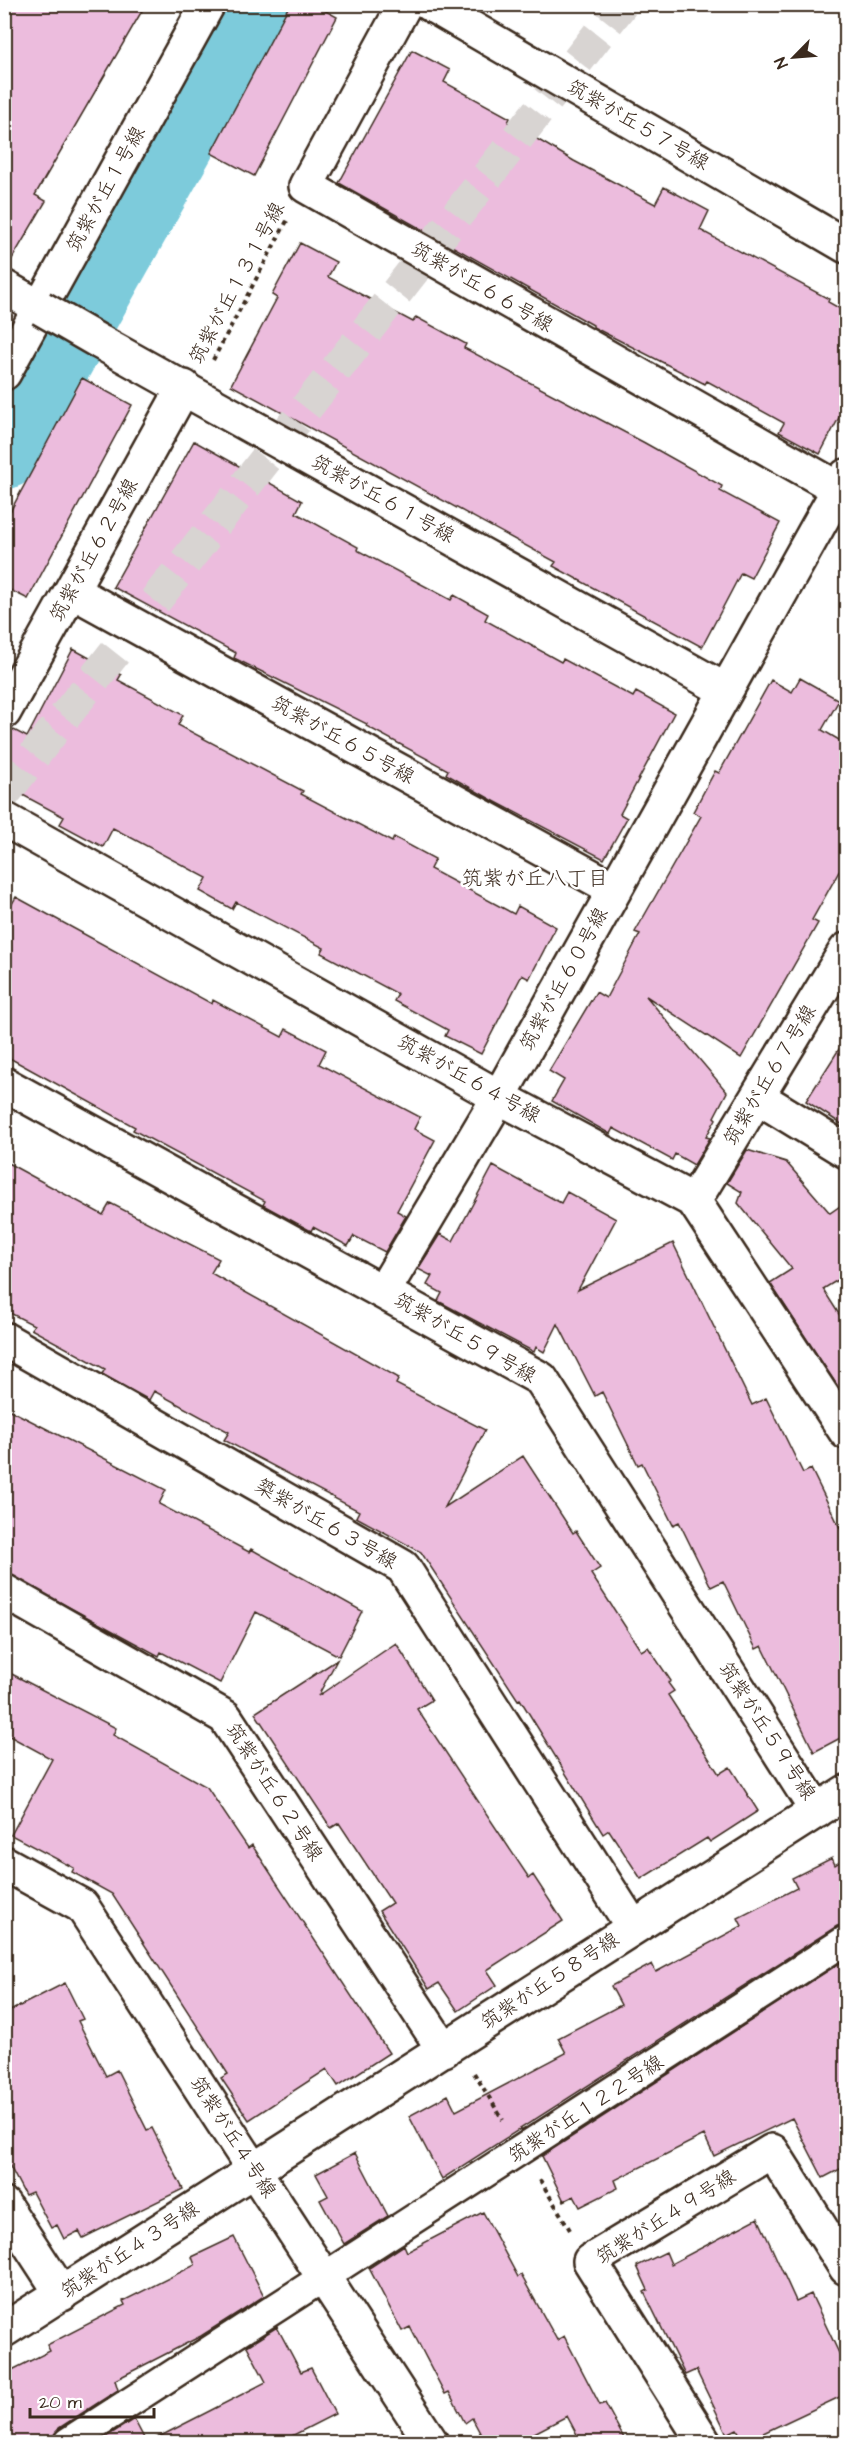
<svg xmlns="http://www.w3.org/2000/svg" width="851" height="2447" viewBox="0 0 851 2447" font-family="'Architects Daughter','Klee One',sans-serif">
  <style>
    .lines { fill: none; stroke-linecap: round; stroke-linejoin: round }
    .river { stroke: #7dcbdb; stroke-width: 75 }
    .building { fill: #ecbcdd; stroke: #3b2a1e; stroke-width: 1.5 }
    .tertiary-tunnel { stroke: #d8d4d2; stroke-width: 33; stroke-dasharray: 33 16; stroke-linecap: butt }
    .pedestrian-casing { stroke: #3b2a1e; stroke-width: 33 }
    .minor-casing { stroke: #3b2a1e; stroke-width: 38 }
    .tertiary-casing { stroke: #3b2a1e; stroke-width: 38 }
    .path { stroke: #3b2a1e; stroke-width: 4; stroke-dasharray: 4.5 4.5; stroke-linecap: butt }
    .pedestrian { stroke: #fff; stroke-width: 28 }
    .minor { stroke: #fff; stroke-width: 33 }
    .tertiary { stroke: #fff; stroke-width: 33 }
    .minor-bridge-casing { stroke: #3b2a1e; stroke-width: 38; stroke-linecap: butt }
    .minor-bridge { stroke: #fff; stroke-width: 33 }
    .labels { text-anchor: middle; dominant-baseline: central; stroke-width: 5; stroke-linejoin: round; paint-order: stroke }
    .street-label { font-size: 20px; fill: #3b2a1e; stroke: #fff }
    .neighbourhood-label { font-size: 21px; fill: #3b2a1e; stroke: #fff }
  </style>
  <rect width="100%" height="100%" fill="#fff"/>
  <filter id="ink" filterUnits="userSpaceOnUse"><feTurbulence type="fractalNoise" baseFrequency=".0167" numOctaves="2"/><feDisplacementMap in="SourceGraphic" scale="12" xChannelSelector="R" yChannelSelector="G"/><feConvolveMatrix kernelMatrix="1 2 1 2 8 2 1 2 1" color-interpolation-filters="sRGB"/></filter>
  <g filter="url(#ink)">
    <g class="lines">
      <path class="river" d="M4 452 255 4"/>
    </g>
    <path class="building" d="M4 4H146L35 195 46 201 6 269Z
      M290 4H313L337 17 254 176 211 153Z
      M412 50 450 70 444 82 510 118 508 122 574 161 655 204 664 187 709 211 700 230 829 299 828 302 846 312V404L820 454 779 432 784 423 707 381 705 384 593 327V325L339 183Z
      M300 243 336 262 328 277 413 322 416 317 466 344 464 348 643 442 722 486 720 491 780 523 751 578 741 573 702 647 553 566 556 562 231 385 277 298 272 295Z
      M82 378 132 405 28 599 4 587V523Z
      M194 441 302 501 296 513 358 547 357 550 451 600 454 595 488 614 485 620 561 662 563 659 633 697 636 692 674 713 620 814 627 818 604 859 492 800 446 774 448 770 366 726 367 724 234 658 236 653 113 587Z
      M73 649 121 675 118 680 183 715 178 725 303 791 301 794 392 842 394 837 435 859 430 869 514 914 518 906 556 927 529 979 522 975 481 1054 445 1036 448 1030 394 1001 398 994 321 953 324 948 236 902 232 909 200 891 207 878 113 828 103 847 60 824 64 817 4 785V731L12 729 27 737Z
      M800 678 839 700 822 730 846 744V859L812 920 818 923 741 1058 646 996 727 1092 714 1117 716 1119 706 1137 710 1138 694 1165 675 1154 672 1160 613 1128 610 1134 552 1101 564 1080 549 1071 596 992 606 998 640 934 635 932 701 816 693 812 715 771 719 773 771 680 792 692Z
      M16 897 212 1004 213 1000 282 1037 286 1029 326 1050 319 1064 420 1117 414 1129 435 1140 397 1211 406 1216 385 1252 354 1236 348 1246 313 1227 311 1231 263 1205 265 1201 133 1130 135 1127 4 1055V918Z
      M846 1038V1127L806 1101Z
      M747 1150 786 1162 830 1213 846 1202V1275L823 1289 846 1325V1399L770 1283 792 1269 738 1203 742 1192 727 1183Z
      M4 1161 103 1215 110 1203 219 1259 211 1273 399 1378 396 1384 485 1430 445 1507 523 1456 573 1533 576 1531 600 1568 591 1574 641 1651 648 1647 671 1681 668 1683 674 1691 668 1695 719 1774 730 1767 758 1811 710 1842 707 1838 641 1879 609 1830 603 1834 520 1699 518 1700 421 1552 356 1517 359 1511 224 1440 229 1432 154 1391 149 1400 102 1374 105 1369 31 1329 34 1325 4 1310Z
      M493 1166 561 1203 567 1192 616 1219 578 1290 673 1243 752 1405 766 1398 803 1473 811 1469 846 1540V1735L814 1752 762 1646 756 1649 723 1581 711 1587 679 1522 673 1525 642 1463 638 1465 602 1392 595 1396 558 1324 544 1352 536 1347 534 1352 438 1301 442 1293 427 1285 432 1276 418 1269 440 1234 453 1241Z
      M4 1407 166 1490 159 1504 249 1552 251 1549 362 1611 339 1656 256 1612 220 1683 161 1652 159 1656 4 1572Z
      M396 1643 432 1700 417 1709 529 1878 533 1875 563 1921 487 1970 497 1985 458 2011 439 1983 429 1989 379 1911 392 1903 339 1823 331 1828 255 1713 337 1660 318 1696Z
      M4 1670 116 1728 113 1735 207 1787 248 1848 252 1845 389 2053 338 2086 327 2069 249 2120 221 2078 228 2074 112 1894 72 1872 74 1868 11 1835 52 1759 4 1733Z
      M832 1858 835 1865 846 1858V1924L837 1926 442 2179 409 2116 448 2095 456 2111 566 2053 558 2038 621 2005 611 1986 652 1964 656 1972 742 1926 738 1918 797 1888 792 1878Z
      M846 1959V2166L823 2178 792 2118 714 2156 704 2135 615 2180 618 2188 580 2207 574 2196 564 2201 542 2156Z
      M65 1983 83 2019 78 2021 106 2076 117 2070 147 2130 152 2128 183 2189 83 2238 79 2231 64 2239 57 2225 51 2228 32 2192 25 2195 4 2155V2014Z
      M355 2153 388 2216 344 2244 320 2200 328 2196 316 2174Z
      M483 2212 518 2277 521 2275 557 2340 564 2336 600 2405 605 2403 626 2442H581L567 2416 517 2442H485L472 2418 465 2423 449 2392 445 2394 410 2327 402 2331 369 2268 404 2245 407 2252Z
      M758 2218 796 2301 811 2294 846 2368V2394L744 2442 737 2429 727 2434 696 2370 685 2375 644 2292 648 2290 637 2266 666 2252 671 2264Z
      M234 2237 264 2296 201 2336 115 2380 118 2390 59 2428 52 2442H4V2374L50 2351 47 2345 125 2305 123 2301 195 2265 192 2257Z
      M277 2327 301 2372 311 2368 335 2414 280 2442H149L266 2382 247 2346Z
      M134 2419 146 2442H98Z"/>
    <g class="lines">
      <path class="tertiary-tunnel" d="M4 794 622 4"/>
      <g class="pedestrian-casing">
        <path id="pedestrian" d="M68 2442 846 1940"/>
      </g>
      <g class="minor-casing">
        <path id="minor" d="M405 4 306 186 839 489
          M430 4 846 246
          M4 287 41 308
          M100 342 725 690
          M72 591 614 889
          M4 712 184 387
          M4 819 499 1097 694 1201 846 1432
          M4 1084 541 1379 817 1811
          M758 1097 846 1151
          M694 1201 846 950
          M383 1292 499 1097 846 476
          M4 1339 403 1567 633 1927
          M4 1591 225 1717 444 2050
          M4 2205 62 2294
          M4 2330 846 1792
          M704 2442 590 2261 772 2151 846 2268"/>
      </g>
      <g class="tertiary-casing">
        <path id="tertiary" d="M4 373 208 4
          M4 1863 82 1906 431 2442"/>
      </g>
      <path class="path" d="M213 360 288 219
        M474 2073 503 2120
        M540 2180 570 2230"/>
      <use href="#pedestrian" class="pedestrian"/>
      <use href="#minor" class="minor"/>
      <use href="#tertiary" class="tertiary"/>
      <g class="minor-bridge-casing">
        <path id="minor-bridge" d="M41 308 100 342"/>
      </g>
      <use href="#minor-bridge" class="minor-bridge"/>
    </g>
  </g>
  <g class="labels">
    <g class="street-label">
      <text transform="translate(638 125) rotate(30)">筑紫が丘５７号線</text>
      <text transform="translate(106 189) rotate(-61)">筑紫が丘１号線</text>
      <text transform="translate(237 283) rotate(-62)">筑紫が丘１３１号線</text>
      <text transform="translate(482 287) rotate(30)">筑紫が丘６６号線</text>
      <text transform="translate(383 499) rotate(29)">筑紫が丘６１号線</text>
      <text transform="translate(94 550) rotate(-61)">筑紫が丘６２号線</text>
      <text transform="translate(343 740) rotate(29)">筑紫が丘６５号線</text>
      <text transform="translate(564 979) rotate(-61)">筑紫が丘６０号線</text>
      <text transform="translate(770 1075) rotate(-59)">筑紫が丘６７号線</text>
      <text transform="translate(469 1079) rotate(29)">筑紫が丘６４号線</text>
      <text transform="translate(465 1338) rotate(30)">筑紫が丘５９号線</text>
      <text transform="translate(326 1524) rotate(30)">築紫が丘６３号線</text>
      <text transform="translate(767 1731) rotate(57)">筑紫が丘５９号線</text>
      <text transform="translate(274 1792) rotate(57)">筑紫が丘６２号線</text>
      <text transform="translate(550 1981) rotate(-33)">筑紫が丘５８号線</text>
      <text transform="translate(586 2109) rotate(-33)">筑紫が丘１２２号線</text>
      <text transform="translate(233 2137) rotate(57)">筑紫が丘４号線</text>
      <text transform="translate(666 2217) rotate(-32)">筑紫が丘４９号線</text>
      <text transform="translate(130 2250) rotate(-33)">筑紫が丘４３号線</text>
    </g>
    <g class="neighbourhood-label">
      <text x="535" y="878">筑紫が丘八丁目</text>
    </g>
  </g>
  <rect width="851" height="2447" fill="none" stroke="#fff" stroke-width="24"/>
  <rect x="12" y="12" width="827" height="2423" fill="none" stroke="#3b2a1e" stroke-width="2" filter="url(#ink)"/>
  <g transform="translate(794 57) rotate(245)" stroke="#ffffff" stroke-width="4.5" paint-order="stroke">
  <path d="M0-4.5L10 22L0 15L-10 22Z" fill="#3b2a1e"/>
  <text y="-9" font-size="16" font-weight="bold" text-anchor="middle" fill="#3b2a1e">N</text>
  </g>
  <path d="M30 2408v9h124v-9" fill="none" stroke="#3b2a1e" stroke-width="3"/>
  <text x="39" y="2408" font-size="18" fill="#3b2a1e" stroke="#ffffff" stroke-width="4.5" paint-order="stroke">20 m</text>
</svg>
